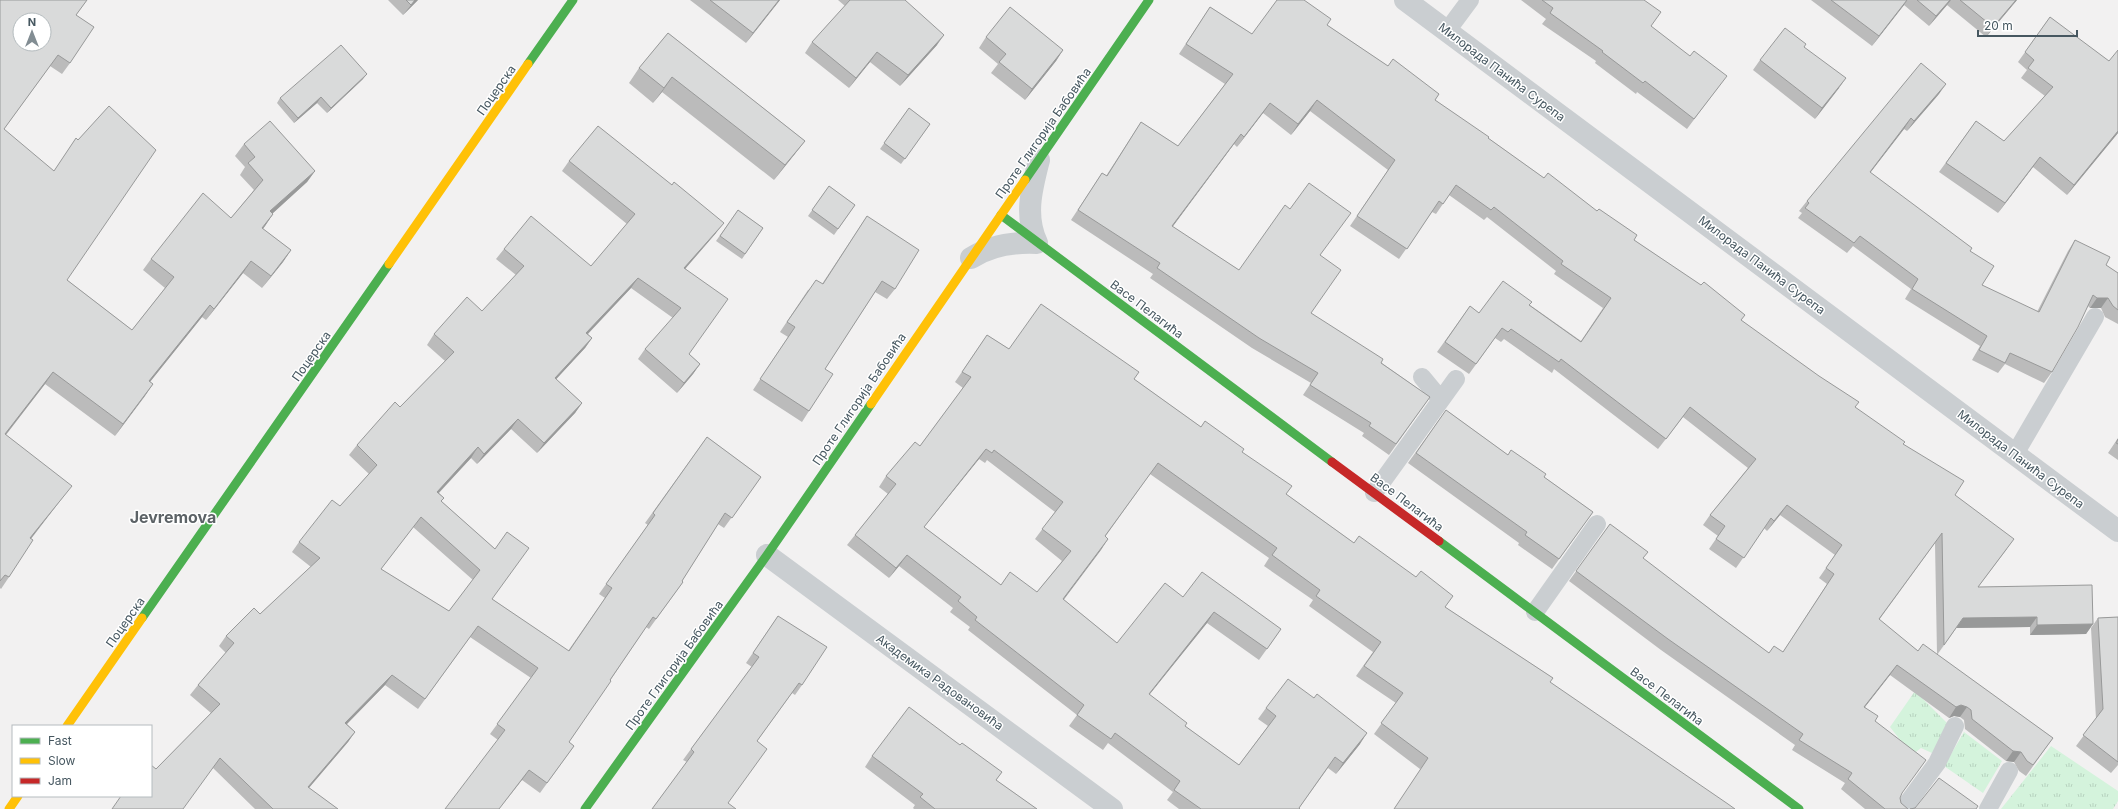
<svg xmlns="http://www.w3.org/2000/svg" width="2118" height="809" viewBox="0 0 2118 809" font-family="Inter,sans-serif">
  <style>
    .grass { fill: url(#grass-tufts) }
    .lines { fill: none; stroke-linecap: round; stroke-linejoin: round }
    .lane { stroke: #caced1; stroke-width: 18 }
    .street { stroke: #caced1; stroke-width: 22 }
    .fast { stroke: #4caf50; stroke-width: 9 }
    .slow { stroke: #ffc107; stroke-width: 9 }
    .jam { stroke: #c62828; stroke-width: 9 }
    .wall { fill: #bbb; fill-rule: evenodd }
    .shaded-wall { fill: #989999 }
    .building { fill: #d9dada; stroke: #989999; fill-rule: evenodd }
    .labels { text-anchor: middle; dominant-baseline: central; stroke-width: 3; stroke-linejoin: round; paint-order: stroke }
    .street-label { font-size: 12px; fill: #465760; stroke: #fff }
    .district-label { font-size: 16px; font-weight: bold; fill: #5c6266; stroke: #fff }
  </style>
  <defs>
    <pattern id="grass-tufts" width="24" height="20" patternUnits="userSpaceOnUse"><rect width="24" height="20" fill="#d4f3dc"/><path d="M3 7l-1-3M5 7V3M7 7l1-3M15 17l-1-3M17 17v-4M19 17l1-3" fill="none" stroke="#b7d2bf"/></pattern>
  </defs>
  <rect width="100%" height="100%" fill="#f2f1f1"/>
  <path class="grass" d="M1915 691 1948 724 1932 753 1921 748 1912 755 1890 727Z
    M1964 732 2002 761 1983 793 1944 766Z
    M2051 746 2118 791V801L2113 809H2001Z"/>
  <g class="lines">
    <path class="lane" d="M1447 31 1470 0
      M1422 377 1441 400
      M2015 454 2095 317
      M1374 493 1456 379
      M1535 612 1597 524
      M1903 809 1937 763 1955 726
      M1988 809 2009 771"/>
    <path class="street" d="M1405 0 2118 531
      M971 258C991 245 1015 242 1037 243 1024 215 1032 188 1039 160
      M767 555 1112 809"/>
    <path class="fast" d="M528 64 573 0
      M1025 180 1149 0
      M1001 215 1332 462
      M1439 541 1799 809
      M142 618 389 264
      M585 809 767 555 871 404"/>
    <path class="slow" d="M389 264 528 64
      M871 404 1025 180
      M67 726 142 618
      M9 809 18 796"/>
    <path class="jam" d="M1332 462 1439 541"/>
  </g>
  <path class="wall" d="M0 0H87L76 15 70 63 62 74 50 66 4 129 67 280 132 330 165 288 143 270 151 259 231 218 254 190 240 175 245 167 235 156 244 144 315 171 307 182 272 214H273L263 229 291 250 283 262 262 288 243 273 206 320 202 317 150 382 153 384 115 436 45 384 6 435 63 497 31 539 9 577 1 589 0 588Z
    M388 0H418L403 15Z
    M690 0H780L746 43Z
    M838 0H905L937 45 900 86 870 62 849 88 805 53 812 42 845 6Z
    M1521 0H1644L1651 26 1719 86 1687 129 1637 92 1636 94 1595 63 1596 61 1542 24 1546 19Z
    M1811 0H2017L1986 37 1947 5 1929 26 1904 5 1872 46Z
    M1210 7 1252 34 1327 25 1388 66 1439 94 1435 100 1488 138 1544 178 1634 240 1745 315 1741 320 1903 444 1955 495 2007 549 1978 587 2093 624 2086 634 2030 635V627L1956 628 1937 655 2053 738 2026 776 2019 771 2014 762 2006 761 1965 729 1964 720 1960 717 1954 716 1949 718 1890 675 1865 707 1875 721 1918 770 1901 794 1900 798 1901 803 1908 809H1865L1841 789 1845 783 1792 750 1795 745 1661 650 1569 581 1610 524 1643 559 1719 616 1769 653 1783 652 1827 584 1819 578 1835 555 1780 515 1767 531 1764 528 1736 568 1709 549 1718 536 1703 525 1710 515 1748 468 1683 417 1658 449 1554 369 1552 373 1504 339 1501 342 1495 338 1469 374 1437 352 1470 306 1479 313 1530 305 1581 341 1603 308 1554 274 1556 271 1487 217 1484 220 1449 195 1436 214 1432 212 1399 259 1350 226 1388 170 1310 111 1291 135 1263 113 1237 147 1234 144 1172 227 1239 270 1321 255 1311 313 1430 397 1389 455 1362 436 1364 433 1303 395 1311 383 1252 348 1150 278 1153 274 1071 220 1102 173 1106 176 1141 122 1178 146 1225 84 1179 54ZM1935 543 1937 654 1918 651 1879 620Z
    M2050 17 2118 133 2067 195 2033 167 1998 213 1939 172 1976 121 2004 141 2045 96 2021 78 2027 70 2018 62Z
    M668 33 805 141 794 155 774 180 662 92 653 103 629 83 639 68Z
    M986 37 1063 50 1056 61 1025 100 991 73 998 64 979 48Z
    M1804 47 1839 88 1815 119 1753 70 1760 60Z
    M363 79 327 113 317 103 294 123 277 103 280 98Z
    M1939 94 1907 131 1904 129 1870 173 1970 251 1982 285 2037 312 2068 251 2075 240 2106 265 2118 273V324L2105 317 2101 308H2090L2088 306 2052 372 2044 383 2005 364 1998 373 1972 360 1980 346 1905 299 1911 289 1853 246 1847 253 1798 218 1802 213 1799 211 1807 201Z
    M909 108 930 124 901 164 880 149Z
    M569 161 716 233 686 268 689 354 700 364 693 374 677 393 638 359 645 349 673 318 631 288 588 334 592 338 585 348 556 379 582 403 575 413 537 453 511 429 477 464 471 458 439 493 444 498 441 501 495 549 492 599 568 651 605 598 599 594 648 525 645 523 707 437 761 477 724 528 718 524 682 581 683 582 649 629 646 627 569 742 574 746 540 793 522 780 498 740 490 734 531 678 470 637 418 709 385 685 347 724 355 732 348 742 309 788 338 809H255L213 768 156 769 211 713 190 695 198 685 226 653 219 646 226 636 260 614 311 567 292 552 299 542 340 506 369 474 349 455 357 445 400 407 445 361 427 345 434 334 482 311 516 275 496 259 504 249 591 266 627 224 562 171ZM413 527 473 580 449 611 381 569Z
    M829 186 855 205 834 235 808 216Z
    M738 210 763 228 742 259 716 241Z
    M867 216 895 289 887 299 875 292 825 369 809 411 802 422 753 390 788 337 780 332 808 290 822 284Z
    M987 335 1009 349 1134 379 1201 427 1242 452 1286 494 1354 543 1445 607 1553 678 1420 769 1374 734 1396 703 1356 676 1373 652 1309 606 1313 600 1264 566 1269 558 1150 474 1105 537 1108 539 1063 599 1117 643 1183 597 1281 629 1259 660 1207 623 1149 695 1185 726 1239 765 1268 726 1258 719 1266 708 1360 744 1336 774 1328 768 1299 808 1300 809H1179L1167 800 1173 792 1108 743 1103 750 1069 726 1077 715 968 630 970 627 950 612 953 608 899 566 889 578 847 545 855 535 888 494 879 487 886 476 920 446 963 388 955 382ZM979 459 985 463 987 460 1055 512 1035 539 1062 561 1037 592 1001 585 924 527Z
    M1446 410 1508 455 1544 477 1593 512 1552 569 1518 545 1519 543 1408 463Z
    M2118 438V460L2108 453Z
    M778 616 802 685 795 695 792 693 757 741 728 803 652 809 687 762 683 760 691 749 752 667 746 663Z
    M2118 617V765L2111 773 2076 746 2096 719 2091 628 2098 618Z
    M960 745 1002 772 996 780 1037 809H914L913 808 915 805 865 767 872 756Z"/>
  <path class="shaded-wall" d="M415 0H418L403 15Z
    M779 0H780L746 43 753 33Z
    M1907 0 1904 5 1872 46 1879 36Z
    M1950 0H1951L1947 5 1929 26 1936 16Z
    M2016 0H2017L1986 37 1993 27Z
    M944 35 937 45 900 86 908 75Z
    M1063 50 1056 61 1025 100 1032 89Z
    M877 52 870 62 849 88 856 78Z
    M367 74 363 79 327 113 331 108Z
    M672 77 662 92 653 103 664 88Z
    M1846 78 1839 88 1815 119 1822 108Z
    M1946 84 1939 94 1907 131 1914 121Z
    M321 97 317 103 294 123 298 118Z
    M1317 100 1310 111 1291 135 1298 124Z
    M1270 103 1263 113 1237 147 1244 137Z
    M1911 118 1904 129 1863 182 1870 172Z
    M2118 131V133L2067 195 2074 185Z
    M1241 134 1234 144 1165 237 1172 226Z
    M805 141 794 155 774 180 785 165Z
    M2040 157 2033 167 1998 213 2005 203Z
    M315 171 307 182 262 223 270 211Z
    M273 214 265 226 254 240 262 228Z
    M724 223 716 233 677 278 684 268Z
    M291 250 283 262 262 288 271 276Z
    M251 261 243 273 206 320 214 309Z
    M638 278 631 288 579 343 586 333Z
    M2097 298H2108L2101 308H2090Z
    M210 305 202 317 141 393 149 381Z
    M592 338 585 348 548 388 555 378Z
    M700 364 693 374 677 393 684 383Z
    M53 372 45 384 0 442 5 434Z
    M153 384 145 396 115 436 123 424Z
    M582 403 575 413 537 453 544 443Z
    M518 419 511 429 477 464 484 454Z
    M478 447 471 458 430 502 437 492Z
    M986 449 979 459 916 537 924 527Z
    M72 486 63 497 22 550 30 538Z
    M1787 505 1780 515 1767 531 1774 521Z
    M1108 539 1101 550 1056 610 1063 599Z
    M907 555 899 566 889 578 896 568Z
    M1214 612 1207 623 1141 705 1149 694Z
    M2037 617 2030 627 1956 628 1937 656 1963 618Z
    M2093 624 2086 634 2030 635 2037 625Z
    M1897 665 1890 675 1857 717 1864 707Z
    M392 675 385 685 338 733 345 723Z
    M1961 705 1967 707 1960 717 1954 716 1949 718 1956 707Z
    M355 732 348 742 301 797 308 787Z
    M1367 733 1360 744 1336 774 1343 763Z
    M2013 751 2021 752 2014 762 2006 761Z
    M529 770 522 780 499 809Z"/>
  <path class="building" d="M0 0H87L76 15 94 27 70 63 58 55 4 129 54 171 76 138 78 140 109 106 156 150 67 280 132 330 174 277 151 259 203 193 231 218 263 180 248 163 255 157 244 144 270 121 315 171 270 211 273 214 262 228 291 250 271 276 251 261 214 309 210 305 149 381 153 384 123 424 53 372 5 434 72 486 30 538 33 540 9 577 5 575 0 581ZM20 20H44V44H20Z
    M406 0H415L411 5Z
    M710 0H779L753 33Z
    M850 0H905L944 35 908 75 877 52 856 78 812 42Z
    M1277 0H1304L1331 19 1327 25 1388 66 1393 59 1439 94 1435 100 1489 137 1488 138 1544 178 1548 173 1597 211 1599 209 1637 235 1634 240 1701 285 1704 282 1745 315 1741 320 1819 376 1859 402 1855 407 1905 442 1903 444 1964 481 1955 495 2014 539 1978 587 2092 585 2093 624 2037 625V617L1963 618 1944 645 1942 533 1879 619 1918 651 1923 644 2053 738 2033 765 2027 761 2021 752 2013 751 1972 719 1971 710 1967 707 1961 705 1956 707 1897 665 1864 707 1878 716 1875 721 1926 760 1902 793 1900 798 1901 803 1908 809H1885L1848 779 1852 773 1799 740 1803 734 1668 639 1576 571 1610 524 1648 552 1643 558 1719 616 1769 653 1774 646 1783 652 1834 574 1826 568 1842 545 1787 505 1774 521 1771 518 1744 558 1716 539 1725 526 1710 515 1756 459 1690 407 1666 439 1561 359 1559 362 1511 329 1508 332 1502 328 1476 364 1445 342 1470 306 1479 313 1503 281 1532 302 1529 305 1581 342 1611 298 1561 264 1563 261 1494 207 1491 210 1456 185 1443 204 1439 201 1407 249 1357 216 1395 160 1317 100 1298 124 1270 103 1244 137 1241 134 1172 226 1239 270 1285 205 1290 209 1309 183 1351 213 1320 255 1341 270 1311 313 1383 359 1381 363 1430 397 1396 444 1369 426 1371 423 1310 385 1318 373 1259 338 1157 268 1160 263 1078 210 1102 173 1107 176 1141 122 1178 146 1233 74 1186 44 1210 7 1252 34Z
    M1542 0H1644L1661 12 1651 26 1690 56 1694 51 1727 76 1694 119 1645 81 1643 83 1602 52 1603 51 1550 13 1553 8Z
    M1831 0H1907L1879 36Z
    M1917 0H1950L1936 16Z
    M1960 0H2016L1993 27Z
    M1010 7 1063 50 1032 89 999 62 1006 54 986 37Z
    M2050 17 2109 61 2118 50V131L2074 185 2040 157 2005 203 1946 163 1976 121 2004 141 2053 87 2028 68 2034 60 2025 52Z
    M1785 28 1806 44 1804 47 1846 78 1822 108 1760 60Z
    M668 33 805 141 785 165 672 77 664 88 639 68Z
    M341 45 367 74 331 108 321 97 298 118 280 98Z
    M1921 63 1946 84 1914 121 1911 118 1870 172 1972 248 1970 251 1994 266 1982 285 2039 312 2075 240 2110 257 2106 265 2118 273V310L2113 306 2108 298H2097L2093 295 2078 327 2052 372 2010 353 2005 363 1979 350 1987 336 1912 289 1918 279 1860 236 1854 243 1805 208 1809 203 1807 201Z
    M909 108 930 124 905 159 884 143Z
    M598 126 672 185 674 182 724 223 684 268 728 299 689 354 700 364 684 383 645 349 681 308 638 278 586 333 592 338 555 378 582 403 544 443 518 419 484 454 478 447 437 492 444 498 441 501 495 549 507 532 529 548 492 599 569 651 612 588 606 584 655 515 653 513 707 437 761 477 732 518 725 513 682 581 683 582 656 619 653 617 610 680 611 681 569 742 574 746 547 783 529 770 499 809H445L505 730 497 724 538 668 478 626 425 699 392 675 345 723 355 732 308 787 338 809H273L220 758 183 809H112L121 796H151V765L156 769 220 704 198 685 234 643 226 636 254 608 260 614 320 558 299 542 332 500 340 506 377 465 357 445 395 402 400 407 454 352 434 334 467 297 482 311 524 266 504 249 531 216 591 266 635 214 569 161ZM421 517 480 570 449 611 381 569Z
    M829 186 855 205 838 229 812 210Z
    M738 210 763 228 745 254 720 236Z
    M867 216 919 250 895 289 882 281 825 369 833 374 809 411 760 379 795 327 787 322 816 280 823 284Z
    M1041 304 1139 372 1134 379 1201 427 1205 421 1244 449 1242 452 1292 486 1286 494 1354 543 1359 536 1416 577 1421 571 1453 596 1445 607 1553 678 1550 682 1728 804 1735 809H1394L1428 758 1381 723 1403 693 1364 666 1381 642 1316 596 1320 590 1272 555 1277 548 1158 463 1105 536 1108 539 1063 599 1117 643 1165 583 1183 597 1202 572 1281 629 1267 649 1214 612 1149 694 1187 723 1185 726 1239 765 1276 716 1266 708 1288 679 1314 698 1317 694 1367 733 1343 763 1335 757 1299 808 1300 809H1201L1174 790 1180 781 1115 733 1111 739 1077 715 1084 705 975 620 977 617 958 601 961 597 907 555 896 568 855 535 896 484 886 476 915 442 920 446 971 377 962 372 987 335 1009 349ZM986 449 992 453 994 450 1063 502 1042 529 1071 551 1037 592 1010 572 1001 585 924 527Z
    M1446 410 1508 455 1511 450 1546 474 1544 477 1593 512 1559 559 1525 535 1527 532 1416 453Z
    M2118 439V444L2116 443Z
    M778 616 827 647 802 685 799 683 757 741 767 749 728 803 736 809H652L694 752 691 749 759 657 753 653Z
    M2118 617V762L2083 735 2103 709 2098 618Z
    M909 707 960 745 962 743 1002 772 996 780 1037 809H935L920 797 923 794 872 756Z
    M1939 778 1978 806 1976 809H1910L1915 808Z"/>
  <g class="labels">
    <g class="street-label">
      <text transform="translate(1502 72) rotate(37)">Милорада Панића Сурепа</text>
      <text transform="translate(496 90) rotate(-55)">Поцерска</text>
      <text transform="translate(1043 133) rotate(-55)">Проте Глигорија Бабовића</text>
      <text transform="translate(1762 265) rotate(37)">Милорада Панића Сурепа</text>
      <text transform="translate(1147 309) rotate(37)">Васе Пелагића</text>
      <text transform="translate(311 356) rotate(-55)">Поцерска</text>
      <text transform="translate(859 399) rotate(-56)">Проте Глигорија Бабовића</text>
      <text transform="translate(2021 459) rotate(37)">Милорада Панића Сурепа</text>
      <text transform="translate(1407 502) rotate(37)">Васе Пелагића</text>
      <text transform="translate(125 622) rotate(-55)">Поцерска</text>
      <text transform="translate(674 665) rotate(-54)">Проте Глигорија Бабовића</text>
      <text transform="translate(940 682) rotate(36)">Академика Радовановића</text>
      <text transform="translate(1667 696) rotate(37)">Васе Пелагића</text>
    </g>
    <g class="district-label">
      <text x="173" y="517">Jevremova</text>
    </g>
  </g>
  <rect x="12" y="725" width="140" height="72" fill="#ffffff" stroke="#b5bcbf"/>
  <rect x="20" y="738" width="20" height="6" fill="#4caf50" stroke="#b5bcbf"/>
  <text x="48" y="745" font-size="12" fill="#465760">Fast</text>
  <rect x="20" y="758" width="20" height="6" fill="#ffc107" stroke="#b5bcbf"/>
  <text x="48" y="765" font-size="12" fill="#465760">Slow</text>
  <rect x="20" y="778" width="20" height="6" fill="#c62828" stroke="#b5bcbf"/>
  <text x="48" y="785" font-size="12" fill="#465760">Jam</text>
  <g transform="translate(32 32)"><circle r="19" fill="#ffffff" stroke="#b5bcbf"/>
  <path d="M0-3L7 15L0 10L-7 15Z" fill="#828d93"/>
  <text y="-6" font-size="11" font-weight="bold" text-anchor="middle" fill="#465760">N</text>
  </g>
  <path d="M1978 30v6h99v-6" fill="none" stroke="#465760" stroke-width="2"/>
  <text x="1984" y="30" font-size="12" fill="#465760" stroke="#ffffff" stroke-width="3" paint-order="stroke">20 m</text>
</svg>
